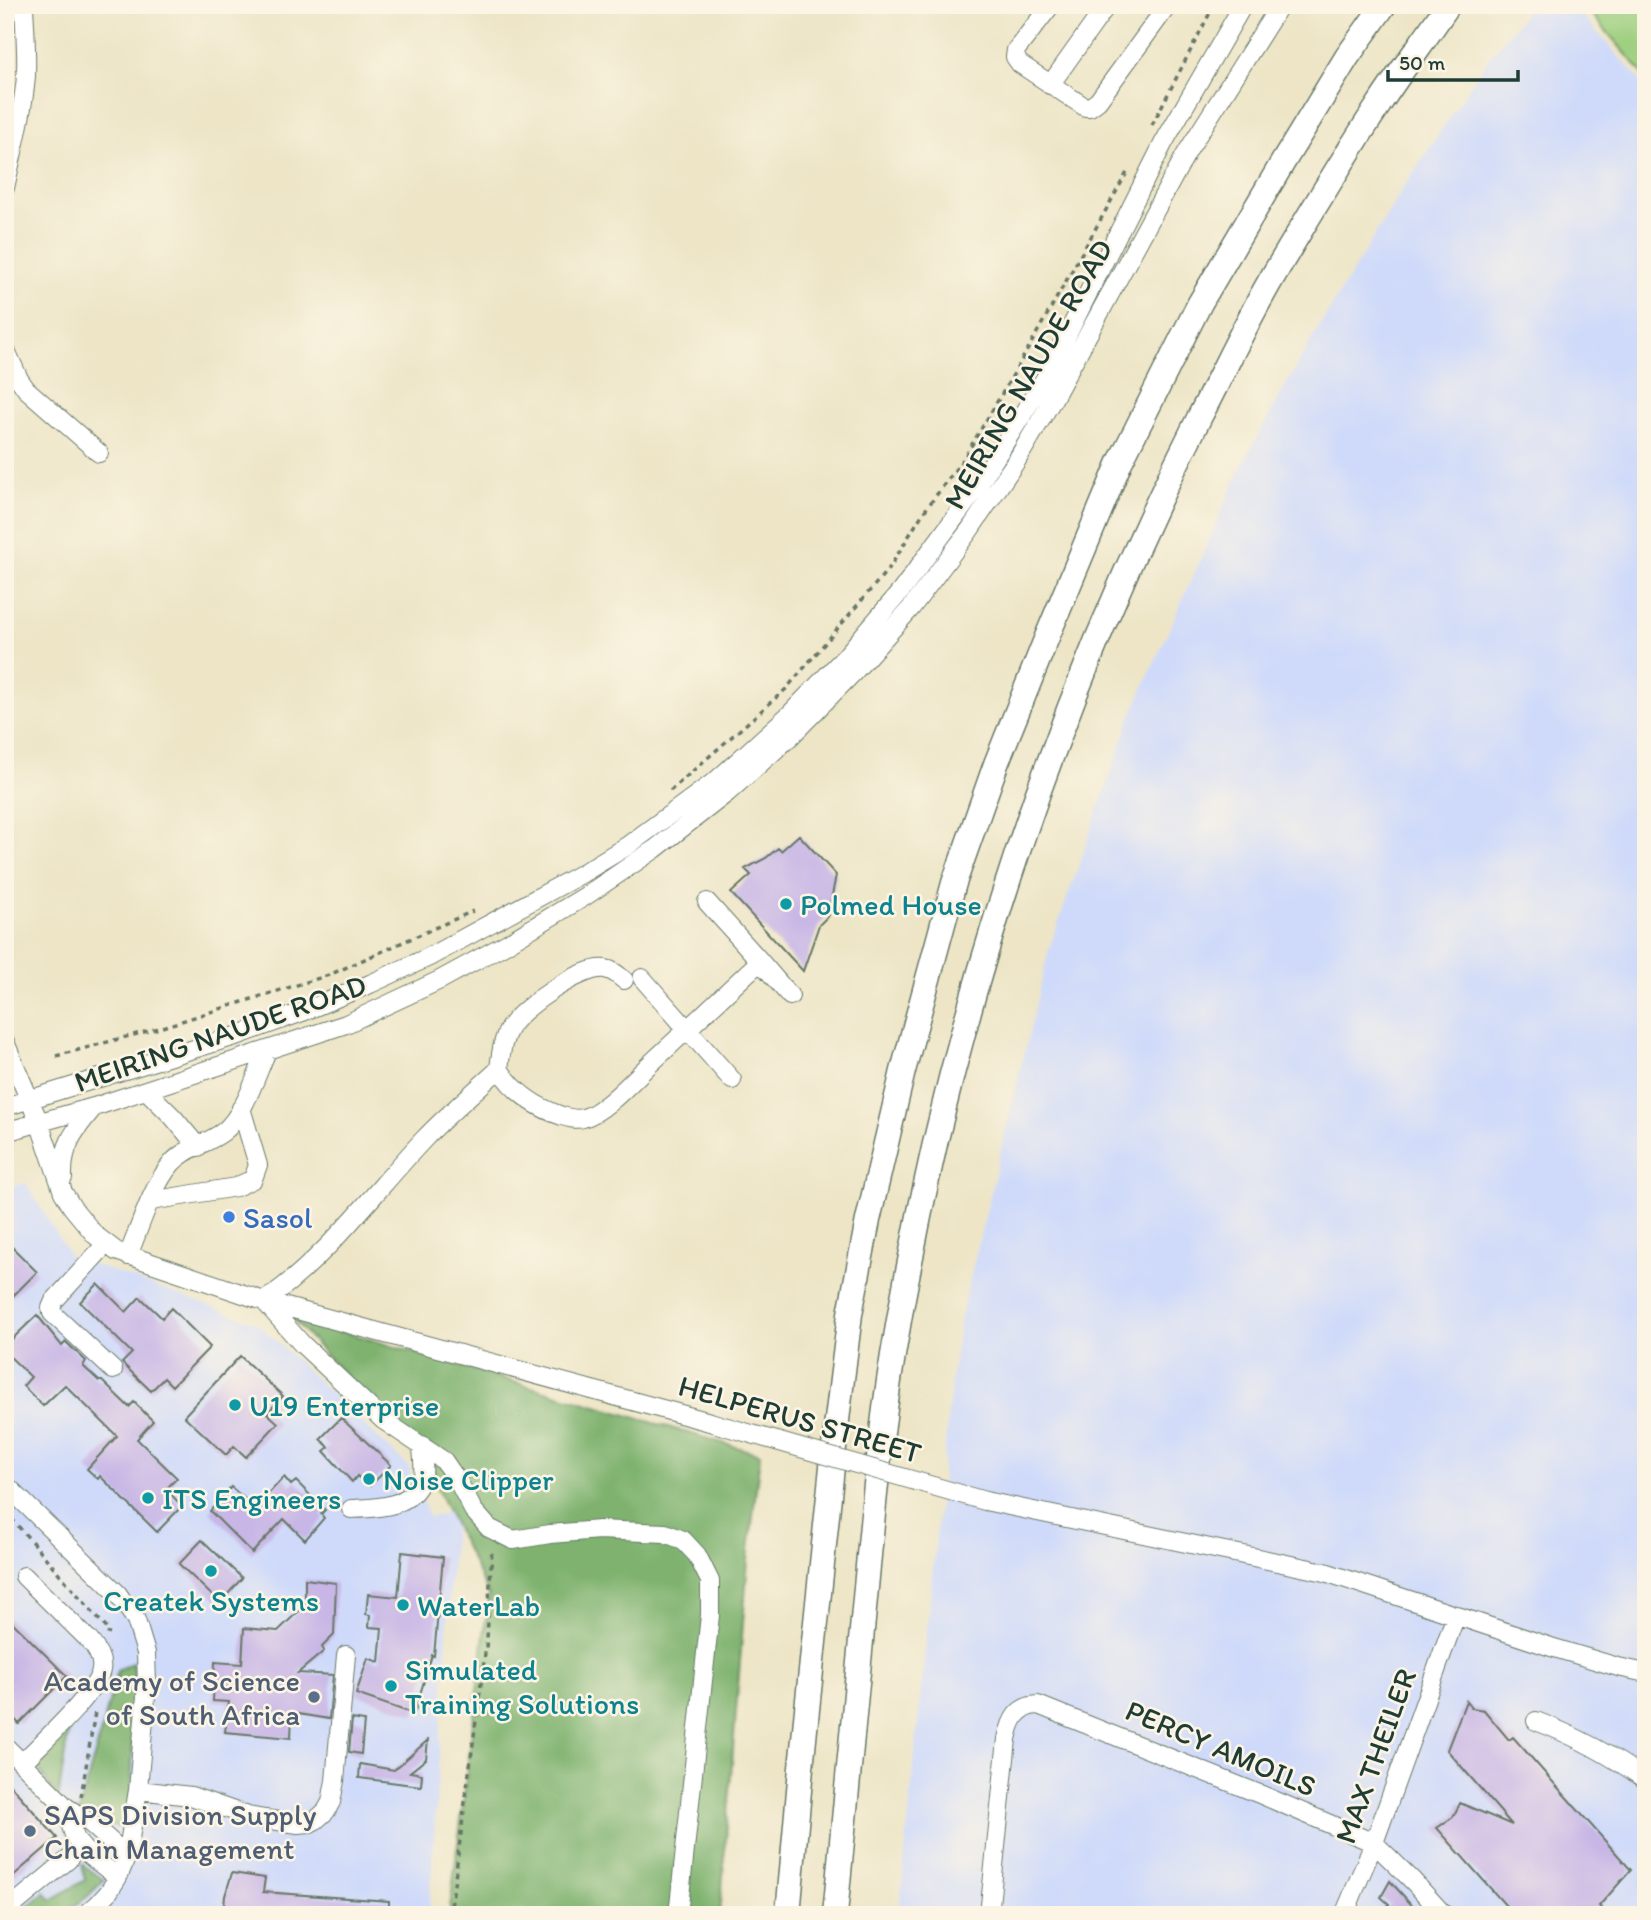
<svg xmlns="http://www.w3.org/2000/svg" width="1651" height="1920" viewBox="0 0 1651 1920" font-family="Itim,sans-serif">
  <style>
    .built { fill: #cfdafa }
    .green { fill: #9ecf7f; stroke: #5e865a; stroke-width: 2 }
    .forest { fill: #7eb26e; stroke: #4e7851; stroke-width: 2 }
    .building { fill: #c7b6e6 }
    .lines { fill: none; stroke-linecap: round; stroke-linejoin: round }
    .minor-casing { stroke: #677867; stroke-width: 20 }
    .highway-casing { stroke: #677867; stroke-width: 27 }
    .path { stroke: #677867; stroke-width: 3.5; stroke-dasharray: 5 5; stroke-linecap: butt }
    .minor { stroke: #fff; stroke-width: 18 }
    .highway { stroke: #fff; stroke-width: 24 }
    .minor-bridge-casing { stroke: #677867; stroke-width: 20; stroke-linecap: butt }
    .minor-bridge { stroke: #fff; stroke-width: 18 }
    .culture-dot { fill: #0f9aa8; stroke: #fcf5e5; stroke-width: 2.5 }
    .shop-dot { fill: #3f7fe0; stroke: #fcf5e5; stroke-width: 2.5 }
    .service-dot { fill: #5c6f8a; stroke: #fcf5e5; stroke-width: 2.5 }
    .labels { text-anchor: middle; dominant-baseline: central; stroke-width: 5; stroke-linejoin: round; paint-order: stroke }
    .street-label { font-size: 30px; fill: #1f3d34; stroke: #fcf5e5 }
    .culture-label { font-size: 30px; fill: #0d838f; stroke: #fcf5e5; text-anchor: start }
    .shop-label { font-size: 30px; fill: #366cbe; stroke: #fcf5e5; text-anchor: start }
    .service-label { font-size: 30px; fill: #4e5e75; stroke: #fcf5e5; text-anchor: end }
  </style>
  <rect width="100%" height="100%" fill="#fcf5e5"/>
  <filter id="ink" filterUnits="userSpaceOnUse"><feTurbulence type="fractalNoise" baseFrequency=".0143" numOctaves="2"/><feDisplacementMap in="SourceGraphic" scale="14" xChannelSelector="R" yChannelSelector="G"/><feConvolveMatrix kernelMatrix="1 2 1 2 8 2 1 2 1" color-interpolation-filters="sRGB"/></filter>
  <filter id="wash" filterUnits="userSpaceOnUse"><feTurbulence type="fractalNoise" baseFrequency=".00686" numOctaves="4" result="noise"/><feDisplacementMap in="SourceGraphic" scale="28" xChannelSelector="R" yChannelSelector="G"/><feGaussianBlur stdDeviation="1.57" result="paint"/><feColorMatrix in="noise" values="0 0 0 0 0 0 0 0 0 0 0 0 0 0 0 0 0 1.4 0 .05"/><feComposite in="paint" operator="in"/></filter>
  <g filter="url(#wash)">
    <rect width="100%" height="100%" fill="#ede5c6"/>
    <path class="built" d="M1532 5H1573L1646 87V1915H899L952 1373 960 1321 1049 949 1133 711 1242 465 1307 347 1403 188 1490 56Z
      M26 1183 70 1256 257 1323 408 1466 430 1518 455 1510 429 1915H5V1188Z"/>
    <path class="green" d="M1584 5H1646V77Z"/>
    <path class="forest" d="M290 1316 760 1454 748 1559 720 1915H449L489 1595 423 1460Z
      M134 1662 131 1831 78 1815 118 1670Z
      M69 1729 58 1799 30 1755Z
      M82 1864 104 1880 87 1897 61 1915H17L45 1892 51 1900 85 1880Z"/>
    <g id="blocks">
      <path class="building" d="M799 835 836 875 828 916 819 925 803 971 731 893 751 875 745 869 766 858 778 848 781 851Z
        M5 1240 37 1272 5 1304Z
        M98 1284 126 1312 140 1297 162 1318 171 1308 210 1347 172 1386 164 1378 151 1391 122 1363 132 1353 80 1302Z
        M37 1315 62 1346 66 1342 86 1361 83 1366 99 1381H102L129 1407 134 1402 153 1421 137 1439 177 1478 166 1489 182 1506 157 1532 100 1476 98 1479 87 1469 117 1436 65 1385 43 1406 23 1386 31 1377 5 1352V1346Z
        M240 1356 283 1396 267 1413 278 1423 246 1457 234 1446 226 1455 184 1416Z
        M341 1418 391 1465 370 1486 357 1476 352 1482 324 1451 329 1447 320 1439Z
        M284 1477 291 1485 296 1481 325 1510 321 1514 324 1518 305 1540 284 1519 252 1553 210 1511 231 1487 255 1508Z
        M202 1540 242 1578 220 1603 179 1564Z
        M402 1552 443 1557 434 1656 432 1655 414 1714 356 1694 368 1658 379 1662 382 1628 369 1627 370 1615 366 1614 368 1594 398 1597Z
        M305 1579 336 1583 334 1635 322 1647 324 1651 298 1673 333 1675 329 1719 292 1713 291 1738 225 1732 229 1702 213 1701 215 1662 242 1664 244 1628 278 1631 305 1605Z
        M5 1615 67 1676 19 1724 5 1708Z
        M1466 1701 1472 1708 1484 1710 1509 1740 1513 1737 1631 1870 1599 1906 1608 1915H1514L1437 1828 1453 1817 1460 1803 1512 1825 1447 1750Z
        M352 1719 364 1721 361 1754 349 1752Z
        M428 1740 426 1759 410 1772 422 1774 421 1786 359 1778 360 1764 394 1770Z
        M5 1779 57 1838 5 1883V1840L11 1835 5 1828Z
        M232 1873 265 1878 263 1892 389 1901V1915H223L225 1896Z
        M1390 1881 1421 1915H1384L1389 1904 1381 1897Z"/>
    </g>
  </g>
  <g filter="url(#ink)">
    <use href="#blocks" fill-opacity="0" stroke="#677867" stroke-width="2"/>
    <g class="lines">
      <g class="minor-casing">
        <path id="minor" d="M1051 5 1016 50 1015 57 1020 64 1085 107H1090L1098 101 1168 5
          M1050 85 1107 5
          M5 188C13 150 23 114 26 76 27 52 25 29 24 5
          M5 348 19 379 26 389 99 453
          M760 961 790 996
          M642 978 732 1080
          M5 1042 39 1122 63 1192 72 1207 95 1235 116 1251 264 1301 710 1422
          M499 1069C501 1054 502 1040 510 1027 522 1007 582 966 605 969 613 970 618 975 624 980
          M146 1090 173 1117 198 1147
          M5 1107 236 1036 305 1011 370 984 429 957 581 874 627 846 718 779 790 714 844 658 901 591 976 489 1047 375 1164 142 1243 5
          M5 1132 94 1107 346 1024 440 980 504 945 584 897 655 849 727 793 791 736 852 674 911 608 969 531 1017 460 1053 399 1187 152 1280 5
          M63 1178C62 1145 74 1131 94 1107
          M151 1201 236 1187 253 1179 258 1165 241 1108
          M106 1244 54 1301 51 1308 52 1313 113 1370
          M128 1256C139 1229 153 1184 172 1163 185 1148 207 1144 223 1132 244 1116 256 1075 267 1051
          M264 1301 302 1344 383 1420 444 1461 459 1483 473 1510 489 1528 513 1540 550 1534 599 1530 665 1533 683 1540 697 1555 710 1581V1615L678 1915
          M264 1301C326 1259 373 1193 424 1139 447 1115 474 1092 499 1069 515 1093 535 1107 562 1116 569 1118 576 1120 583 1118 604 1113 634 1079 650 1064 687 1030 724 995 760 961L707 902
          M5 1484 118 1594 136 1620 146 1653 147 1684 138 1790 127 1856 118 1877 108 1893 97 1905 85 1915
          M985 1501 1325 1572 1551 1647 1618 1667 1646 1673
          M351 1509C377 1508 412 1508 422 1478 425 1472 422 1453 422 1445
          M1536 1721C1576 1736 1611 1755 1646 1780
          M5 1746 66 1807 89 1822 127 1856
          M22 1763C41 1743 97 1693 101 1670 103 1659 96 1648 89 1640L24 1576
          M138 1790 191 1796 248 1816 265 1819 298 1824 310 1823 316 1820 326 1811 331 1802 335 1781 346 1655
          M66 1807C69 1818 71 1830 76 1839 85 1855 104 1866 118 1877
          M5 1912 69 1859
          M989 1915 1007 1739C1011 1720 1017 1706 1038 1705L1262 1795 1374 1843 1413 1881 1444 1915
          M1344 1915 1374 1843 1456 1615"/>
      </g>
      <g class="highway-casing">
        <path id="highway" d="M788 1915 801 1768 836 1428 850 1314 868 1220 903 1071 954 883 996 764 1047 637 1120 462 1200 303 1283 162 1347 57 1384 5
          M835 1915C845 1813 854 1711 864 1609 872 1524 879 1440 893 1355 947 1028 1050 712 1200 416 1225 368 1248 318 1276 271 1309 216 1342 160 1378 106 1400 72 1425 39 1448 5"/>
      </g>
      <path class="path" d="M1152 125 1214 5
        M670 791 786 689 890 567 923 513 964 458 1020 363 1129 169
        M56 1056 159 1028 329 975 473 911
        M5 1511 109 1631 108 1635
        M81 1797 95 1712
        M450 1915 487 1639 492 1548"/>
      <use href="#minor" class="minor"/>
      <use href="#highway" class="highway"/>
      <g class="minor-bridge-casing">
        <path id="minor-bridge" d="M710 1422 985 1501"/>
      </g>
      <use href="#minor-bridge" class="minor-bridge"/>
    </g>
  </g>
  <g class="culture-dot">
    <circle cx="786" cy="904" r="7"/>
    <circle cx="235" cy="1405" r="7"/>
    <circle cx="369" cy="1479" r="7"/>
    <circle cx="148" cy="1498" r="7"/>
    <circle cx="211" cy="1571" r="7"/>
    <circle cx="403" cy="1605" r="7"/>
    <circle cx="391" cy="1686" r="7"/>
  </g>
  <circle class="shop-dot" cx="229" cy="1217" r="7"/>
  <g class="service-dot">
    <circle cx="314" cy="1697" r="7"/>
    <circle cx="30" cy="1831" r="7"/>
  </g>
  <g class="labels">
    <g class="street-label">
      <text transform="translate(1028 374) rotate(-60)">MEIRING NAUDE ROAD</text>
      <text transform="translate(220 1033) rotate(-19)">MEIRING NAUDE ROAD</text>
      <text transform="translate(800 1419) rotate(16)">HELPERUS STREET</text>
      <text transform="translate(1221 1748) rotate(23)">PERCY AMOILS</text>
      <text transform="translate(1375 1756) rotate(-70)">MAX THEILER</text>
    </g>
    <g class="culture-label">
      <text x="800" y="904">Polmed House</text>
      <text x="249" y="1405">U19 Enterprise</text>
      <text x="383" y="1479">Noise Clipper</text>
      <text x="162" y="1498">ITS Engineers</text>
      <text x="211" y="1600" text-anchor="middle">Createk Systems</text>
      <text x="417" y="1605">WaterLab</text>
      <text x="405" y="1669">Simulated<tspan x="405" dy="34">Training Solutions</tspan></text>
    </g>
    <g class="shop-label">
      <text x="243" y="1217">Sasol</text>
    </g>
    <g class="service-label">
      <text x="300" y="1680">Academy of Science<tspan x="300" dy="34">of South Africa</tspan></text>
      <text x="44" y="1814" text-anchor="start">SAPS Division Supply<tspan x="44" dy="34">Chain Management</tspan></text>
    </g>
  </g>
  <rect width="1651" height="1920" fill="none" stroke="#fcf5e5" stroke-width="28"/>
  <path d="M1388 70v10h130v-10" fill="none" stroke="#1f3d34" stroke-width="3.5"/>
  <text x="1399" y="70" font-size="21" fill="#1f3d34" stroke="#fcf5e5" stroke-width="5" paint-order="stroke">50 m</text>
</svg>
